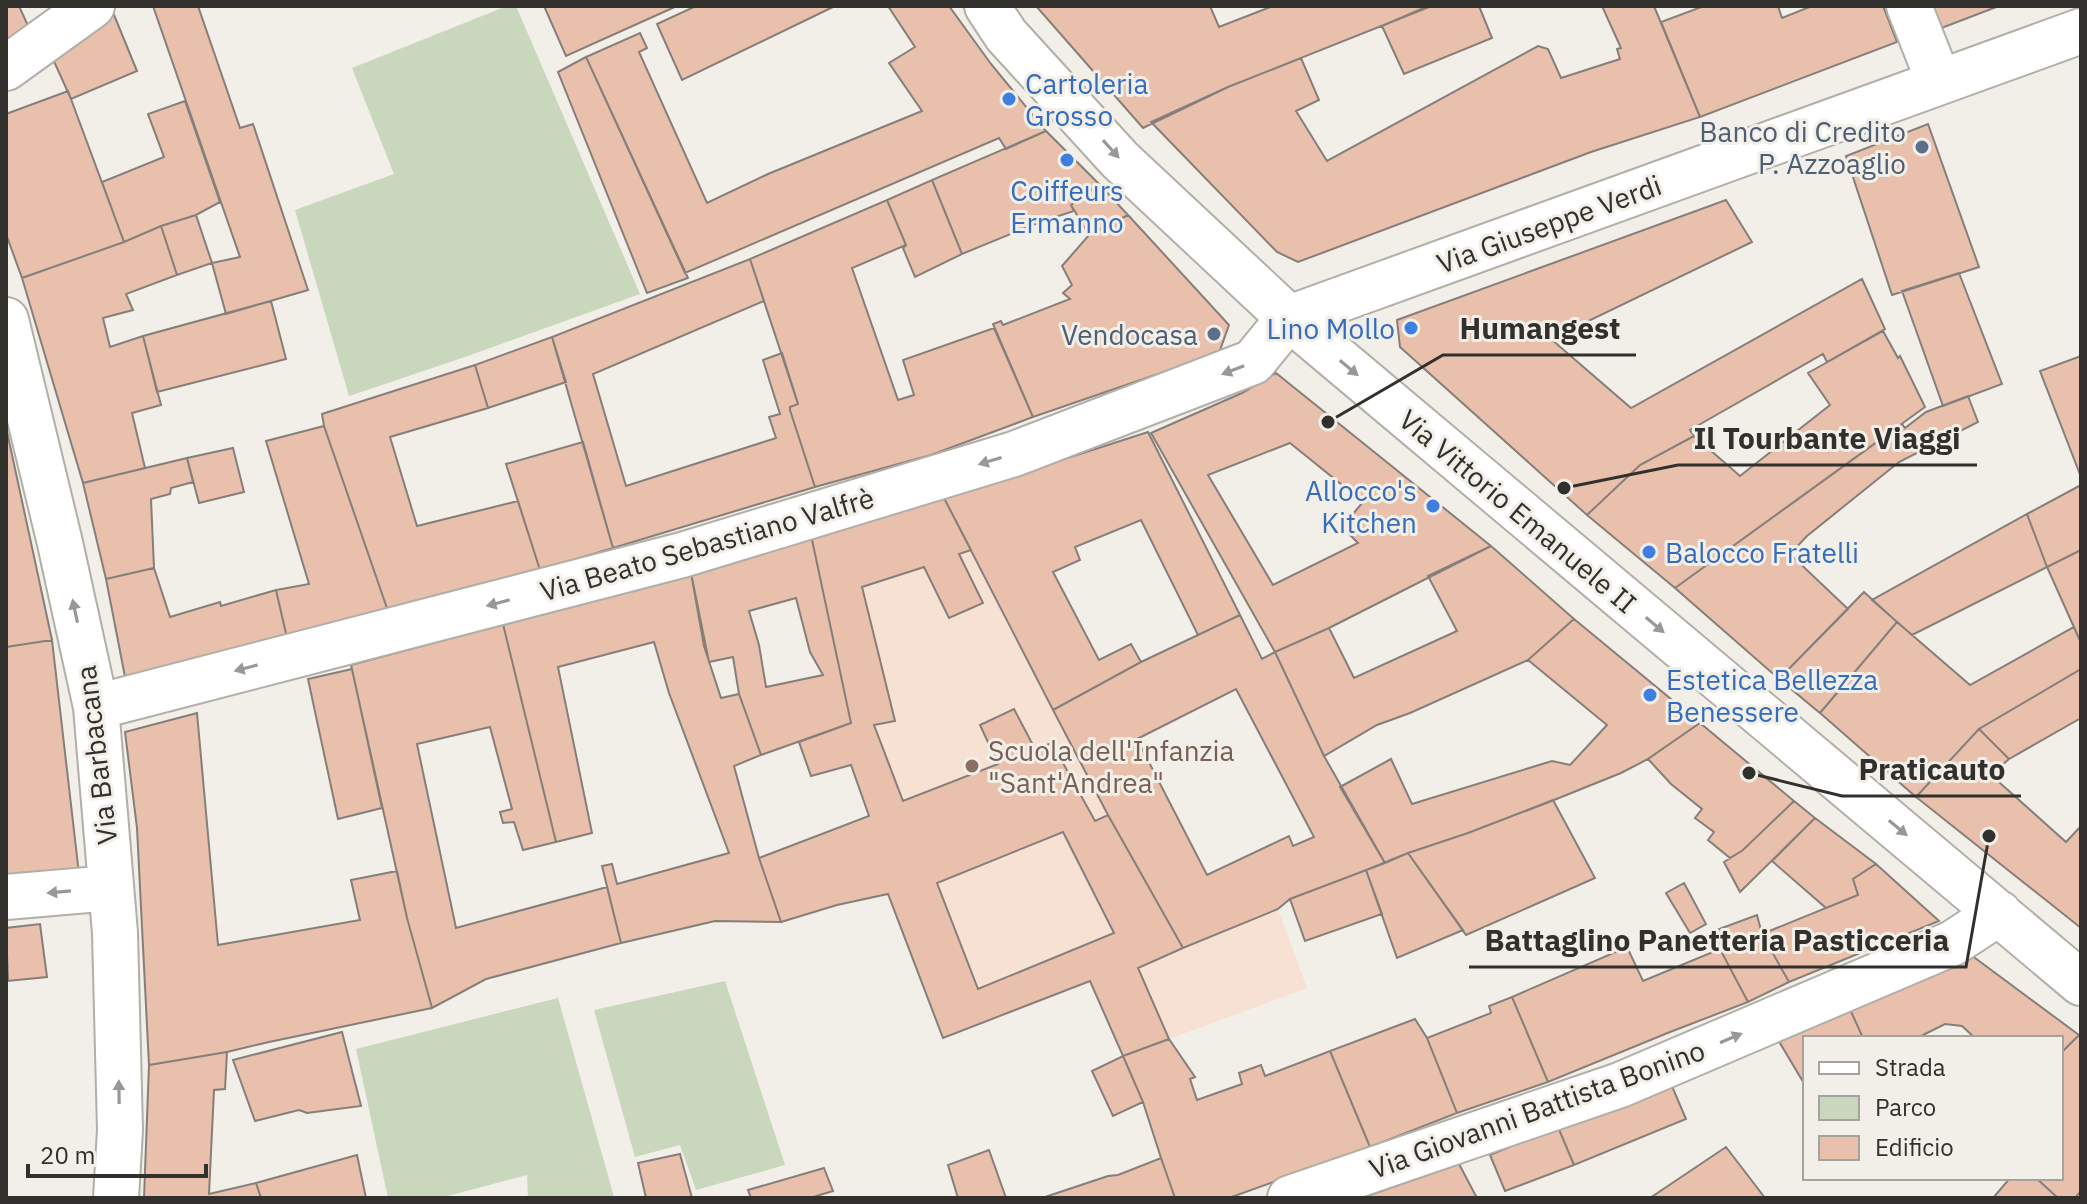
<svg xmlns="http://www.w3.org/2000/svg" width="2087" height="1204" viewBox="0 0 2087 1204" font-family="'IBM Plex Sans',sans-serif">
  <style>
    .education { fill: #f6e1d3 }
    .green { fill: #c9d7bd }
    .building { fill: #e9c0ac; stroke: #867e7a; stroke-width: 2; fill-rule: evenodd }
    .lines { fill: none; stroke-linecap: round; stroke-linejoin: round }
    .minor-casing { stroke: #b1afa7; stroke-width: 48 }
    .minor { stroke: #fff; stroke-width: 44 }
    .oneway { fill: #989896 }
    .shop-dot { fill: #3f7fe0; stroke: #f1efe7; stroke-width: 3 }
    .service-dot { fill: #5c6f8a; stroke: #f1efe7; stroke-width: 3 }
    .education-dot { fill: #8d6e63; stroke: #f1efe7; stroke-width: 3 }
    .labels { text-anchor: middle; dominant-baseline: central; stroke-width: 6; stroke-linejoin: round; paint-order: stroke }
    .shop-label { font-size: 28px; fill: #366cbe; stroke: #f1efe7; text-anchor: start }
    .service-label { font-size: 28px; fill: #4e5e75; stroke: #f1efe7; text-anchor: end }
    .street-label { font-size: 28px; fill: #31302d; stroke: #f1efe7 }
    .education-label { font-size: 28px; fill: #785e54; stroke: #f1efe7; text-anchor: start }
    .leader { fill: none; stroke: #31302d; stroke-width: 3 }
    .callout-dot { fill: #31302d; stroke: #f1efe7; stroke-width: 3 }
    .callout-label { font-size: 30px; text-anchor: middle; font-weight: bold; fill: #31302d; stroke: #f1efe7; stroke-width: 6; stroke-linejoin: round; paint-order: stroke }
  </style>
  <rect width="100%" height="100%" fill="#f1efe7"/>
  <path class="education" d="M944 498 1053 710 1182 947 1278 909 1307 988 1123 1056 1089 981 943 1038 888 894 811 535Z"/>
  <path class="green" d="M507 6H516L640 294 465 357 349 396 295 210 394 174 352 68Z
    M725 981 785 1165 696 1190 680 1145 635 1157 594 1010Z
    M558 998 614 1197 528 1198 527 1175 440 1198H388L356 1049Z"/>
  <path class="building" d="M6 6H19L30 30 6 39Z
    M153 6H198L240 128 253 124 308 290 226 314 212 263 240 257Z
    M544 6H677L566 56Z
    M696 6H835L682 80 657 24Z
    M888 6H949L991 64 1046 131 1006 149 999 138 685 273 586 57 640 33 647 48 639 52 707 203 768 174 922 111 889 63 915 47Z
    M1036 6H1210L1219 27 1273 6 1429 7 1228 87 1143 128Z
    M1428 6H1479L1492 38 1404 74 1382 26Z
    M1602 6H1654L1700 117 1591 152 1298 262 1277 252 1151 122 1228 87 1301 58 1319 100 1296 111 1327 161 1538 46 1548 49 1561 78 1620 59 1617 49 1621 48Z
    M1704 6H1778L1782 18 1812 6H1883L1897 42 1700 117 1661 22Z
    M1931 6H1999L1939 29Z
    M112 10 137 71 71 99 52 57Z
    M586 57 688 278 647 293 558 72Z
    M68 91 124 242 22 278 6 234V114Z
    M185 101 220 202 196 215 161 226 124 242 102 182 164 157 148 114Z
    M1928 124 1979 267 1892 295 1846 156Z
    M1046 131 1099 184 1071 205 1074 211 1040 222 962 254 932 180Z
    M932 180 962 254 915 277 903 248 906 245 887 200Z
    M1099 184 1128 215 1089 235 1071 205Z
    M887 200 906 245 852 268 898 400 914 395 903 360 994 328 1033 417 931 455 815 487 790 410V407L798 404 750 259Z
    M1726 200 1752 242 1551 339 1631 408 1862 279 1885 329 1827 362 1823 354 1690 430 1694 436 1640 465 1587 515 1400 347 1397 320Z
    M196 215 212 263 177 275 161 226Z
    M1128 215 1229 325 1219 353 1033 417 993 324 1001 321 1003 325 1070 299 1063 293 1072 285 1062 266 1089 235Z
    M161 226 177 275 126 294 133 310 103 318 110 347 143 336 161 405 132 413 145 468 83 483 22 278 124 242Z
    M750 259 764 301 593 374 626 486 776 438 769 417 780 414 763 360 782 353 798 404 790 407V410L815 487 613 548 552 337Z
    M1959 273 2002 384 1943 406 1902 291Z
    M271 301 286 359 157 392 143 336Z
    M1883 331 1898 358 1900 356 1925 407 1675 588 1587 515 1640 465 1694 436 1740 476 1830 405 1808 373Z
    M552 337 566 382 488 408 475 365Z
    M2081 356V477L2040 371Z
    M475 365 488 408 390 437 417 526 518 501 540 570 388 611 324 426 322 414Z
    M1276 373 1491 546 1329 628 1275 652 1151 433 1242 393ZM1290 443 1363 502 1342 527 1358 543 1273 585 1208 475Z
    M1968 396 1978 422 1899 462 1807 536 1790 554 1848 609 1779 679 1675 588 1902 424 1905 428 1926 412Z
    M324 426 388 611 287 638 276 590 309 584 266 441Z
    M6 427 52 640 6 647Z
    M1148 432 1240 615 1198 635 1141 520 1075 547 1080 560 1053 572 1099 660 1131 644 1141 662 1053 710 944 498Z
    M583 442 613 548 540 570 506 464Z
    M233 448 244 492 199 503 187 458Z
    M187 458 193 482 171 488 170 494 151 499 154 568 106 579 83 483Z
    M2081 485V550L2047 567 2027 514Z
    M944 498 971 550 959 554 983 603 949 618 924 567 862 587 895 721 874 725 903 801 998 764 980 725 1014 709 1035 749 1052 743 1095 821 1108 815 1183 948 1138 968 1169 1039 1123 1056 1090 981 943 1038 888 894 837 905 781 922 759 858 869 816 851 765 811 776 799 742 851 723 811 535ZM1063 832 1114 933 978 989 937 883Z
    M2027 514 2047 567 1912 635 1872 600Z
    M811 535 851 723 761 755 739 694 733 657 709 662 691 573ZM796 598 810 652 823 675 766 687 759 645 749 611Z
    M1491 546 1574 619 1528 660 1410 713 1377 725 1324 756 1275 652 1329 628 1354 678 1457 631 1428 576Z
    M2081 550V643L2047 567Z
    M154 568 170 617 220 602 221 606 276 590 287 638 126 682 106 579Z
    M691 573 704 646 721 698 739 694 761 755 734 766 759 858 781 922 715 921 621 943 602 866 612 864 617 884 729 853 669 693 654 642 558 667 592 833 556 842 503 624Z
    M1864 592 1897 622 1820 713 1779 679Z
    M1240 615 1262 659 1275 652 1324 756 1385 863 1290 899 1278 909 1183 948 1108 815 1053 710 1141 662ZM1236 689 1314 837 1293 846 1289 836 1207 875 1137 739Z
    M1574 619 1700 723 1648 759 1621 773 1549 802 1468 833 1408 853 1385 863 1340 787 1391 759 1412 804 1552 761 1570 765 1607 725 1528 660Z
    M1897 622 1970 685 2074 627 2081 643V669L1979 729 1916 797 1820 713Z
    M503 624 556 842 523 850 514 822 503 823 500 812 512 809 490 727 417 744 456 928 607 887 621 943 486 979 432 1008 407 918 351 665Z
    M52 640 79 874 6 882V647Z
    M352 669 382 808 338 819 308 679Z
    M2081 669V718L2009 759 1979 729Z
    M197 713 218 945 360 920 351 880 397 871 407 918 432 1008 269 1042 227 1052 149 1065 137 828 125 732Z
    M1700 723 1794 801 1743 850 1730 858 1708 840 1714 832 1695 818 1702 809 1671 784 1648 759Z
    M1979 729 2009 759 1991 775 2066 842 2081 826V928L1916 797Z
    M1553 800 1595 878 1466 935 1408 853 1468 833Z
    M1794 801 1815 818 1740 892 1724 862 1743 850Z
    M1815 818 1876 864 1853 879 1858 895 1826 908 1772 861Z
    M1408 853 1463 930 1397 958 1366 870Z
    M1876 864 1939 921 1789 982 1762 934 1858 895 1853 879Z
    M1366 870 1382 914 1305 941 1290 899Z
    M1684 883 1706 924 1690 933 1666 893Z
    M1757 915 1762 934 1789 982 1748 1002 1711 932Z
    M40 924 47 977 8 981 6 928Z
    M1627 947 1643 981 1720 949 1748 1002 1670 1032 1548 1082 1512 997Z
    M1971 955 2079 1035 2061 1053V1038H1975L1962 1026 1945 1024 1923 1035 1925 1038H1863L1849 1007Z
    M1512 997 1548 1082 1457 1113 1427 1038 1491 1013 1489 1006Z
    M1849 1007 1863 1038H1805V1085L1777 1038Z
    M1415 1019 1427 1038 1457 1113 1370 1147 1330 1051Z
    M342 1032 361 1106 307 1113 299 1110 255 1121 233 1060Z
    M2079 1035 2081 1037V1191L2075 1198H2058L2036 1178H2061V1080L2063 1077 2061 1074V1053Z
    M1169 1039 1195 1077 1190 1079 1197 1100 1242 1084 1239 1073 1261 1065 1265 1076 1330 1051 1370 1147 1229 1198H1175L1161 1158 1143 1102 1123 1056Z
    M227 1052 225 1089 214 1090 209 1194 256 1183 261 1198H144L149 1065Z
    M1123 1056 1143 1102 1113 1116 1092 1071Z
    M1671 1084 1686 1119 1574 1165 1558 1127Z
    M1558 1127 1574 1165 1505 1191 1490 1155Z
    M1726 1147 1765 1198H1650Z
    M989 1150 1006 1198H958L948 1165Z
    M680 1154 692 1198H646L638 1163Z
    M357 1155 366 1198H261L256 1183Z
    M1161 1158 1175 1198H1042L1108 1176 1118 1175Z
    M1459 1164 1477 1198H1362L1364 1197Z
    M824 1168 833 1191 810 1198H751L748 1190Z
    M2010 1178H2036L2058 1198H1993Z"/>
  <g class="lines">
    <g class="minor-casing">
      <path id="minor" d="M987 6 1006 35 1120 160 1289 318 2081 983
        M1909 6 1939 82
        M6 68 92 6
        M1289 318 2081 31
        M6 320 60 543 96 707 115 933 120 1130 116 1198
        M96 707 682 555 1014 454 1253 362 1289 318
        M6 897 111 888
        M1290 1198 1620 1085 1953 943 1999 913"/>
    </g>
    <use href="#minor" class="minor"/>
  </g>
  <defs><path id="oneway-solid" d="M-6-.8H1V-3.2L6.5 0L1 3.2V.8H-6Z" transform="scale(2)"/></defs>
  <g class="oneway">
    <use href="#oneway-solid" transform="translate(1111 149) rotate(48)"/>
    <use href="#oneway-solid" transform="translate(1349 368) rotate(40)"/>
    <use href="#oneway-solid" transform="translate(1233 370) rotate(159)"/>
    <use href="#oneway-solid" transform="translate(990 461) rotate(163)"/>
    <use href="#oneway-solid" transform="translate(498 603) rotate(165)"/>
    <use href="#oneway-solid" transform="translate(75 611) rotate(-102)"/>
    <use href="#oneway-solid" transform="translate(1655 625) rotate(40)"/>
    <use href="#oneway-solid" transform="translate(246 668) rotate(165)"/>
    <use href="#oneway-solid" transform="translate(1898 828) rotate(40)"/>
    <use href="#oneway-solid" transform="translate(59 892) rotate(175)"/>
    <use href="#oneway-solid" transform="translate(1731 1038) rotate(-23)"/>
    <use href="#oneway-solid" transform="translate(119 1092) rotate(-91)"/>
  </g>
  <g class="shop-dot">
    <circle cx="1009" cy="99" r="8"/>
    <circle cx="1067" cy="160" r="8"/>
    <circle cx="1411" cy="328" r="8"/>
    <circle cx="1433" cy="506" r="8"/>
    <circle cx="1649" cy="552" r="8"/>
    <circle cx="1650" cy="695" r="8"/>
  </g>
  <g class="service-dot">
    <circle cx="1922" cy="147" r="8"/>
    <circle cx="1214" cy="334" r="8"/>
  </g>
  <circle class="education-dot" cx="972" cy="766" r="8"/>
  <g class="labels">
    <g class="shop-label">
      <text x="1025" y="83">Cartoleria<tspan x="1025" dy="32">Grosso</tspan></text>
      <text x="1067" y="190" text-anchor="middle">Coiffeurs<tspan x="1067" dy="32">Ermanno</tspan></text>
      <text x="1395" y="328" text-anchor="end">Lino Mollo</text>
      <text x="1417" y="490" text-anchor="end">Allocco's<tspan x="1417" dy="32">Kitchen</tspan></text>
      <text x="1665" y="552">Balocco Fratelli</text>
      <text x="1666" y="679">Estetica Bellezza<tspan x="1666" dy="32">Benessere</tspan></text>
    </g>
    <g class="service-label">
      <text x="1906" y="131">Banco di Credito<tspan x="1906" dy="32">P. Azzoaglio</tspan></text>
      <text x="1198" y="334">Vendocasa</text>
    </g>
    <g class="street-label">
      <text transform="translate(1549 224) rotate(-20)">Via Giuseppe Verdi</text>
      <text transform="translate(1518 511) rotate(40)">Via Vittorio Emanuele II</text>
      <text transform="translate(707 544) rotate(-16)">Via Beato Sebastiano Valfrè</text>
      <text transform="translate(96 755) rotate(-97)">Via Barbacana</text>
      <text transform="translate(1537 1109) rotate(-20)">Via Giovanni Battista Bonino</text>
    </g>
    <g class="education-label">
      <text x="988" y="750">Scuola dell'Infanzia<tspan x="988" dy="32">"Sant'Andrea"</tspan></text>
    </g>
  </g>
  <path class="leader" d="M1328 422L1443 355H1636M1564 488L1678 465H1977M1749 773L1842 796H2021M1989 836L1966 967H1469"/>
  <g class="callout-dot">
    <circle cx="1328" cy="422" r="8"/>
    <circle cx="1564" cy="488" r="8"/>
    <circle cx="1749" cy="773" r="8"/>
    <circle cx="1989" cy="836" r="8"/>
  </g>
  <g class="callout-label">
    <text x="1540" y="339">Humangest</text>
    <text x="1827" y="449">Il Tourbante Viaggi</text>
    <text x="1932" y="780">Praticauto</text>
    <text x="1717" y="951">Battaglino Panetteria Pasticceria</text>
  </g>
  <rect width="2087" height="1204" fill="none" stroke="#31302d" stroke-width="16"/>
  <rect x="1803" y="1036" width="260" height="144" fill="#f1efe7" stroke="#a4a39d" stroke-width="2"/>
  <rect x="1819" y="1062" width="40" height="12" fill="#ffffff" stroke="#a4a39d" stroke-width="2"/>
  <text x="1875" y="1076" font-size="24" fill="#31302d">Strada</text>
  <rect x="1819" y="1096" width="40" height="24" fill="#c9d7bd" stroke="#a4a39d" stroke-width="2"/>
  <text x="1875" y="1116" font-size="24" fill="#31302d">Parco</text>
  <rect x="1819" y="1136" width="40" height="24" fill="#e9c0ac" stroke="#a4a39d" stroke-width="2"/>
  <text x="1875" y="1156" font-size="24" fill="#31302d">Edificio</text>
  <path d="M28 1164v12h178v-12" fill="none" stroke="#31302d" stroke-width="4"/>
  <text x="40" y="1164" font-size="24" fill="#31302d" stroke="#f1efe7" stroke-width="6" paint-order="stroke">20 m</text>
</svg>
